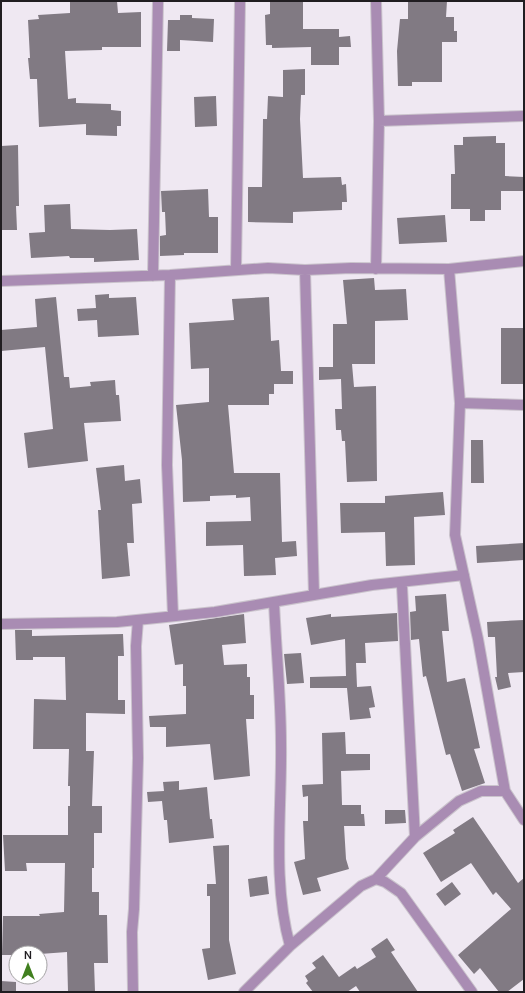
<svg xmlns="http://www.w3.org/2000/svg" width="525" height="993" viewBox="0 0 525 993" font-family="Manrope,sans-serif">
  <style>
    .building { fill: #817a83 }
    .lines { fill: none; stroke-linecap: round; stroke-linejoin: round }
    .minor-casing { stroke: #cac3cc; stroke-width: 12 }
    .minor { stroke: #a98cb3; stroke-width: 10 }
  </style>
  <rect width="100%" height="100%" fill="#efe8f2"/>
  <path class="building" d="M70 1H117L118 13 141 12V47H102V50L65 51 68 99 76 98V103L111 104V110L121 111V126H117V136L86 135V124L39 127 37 79H30L28 58H30L28 20 39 19 38 15 70 13Z
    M270 1H303V29H339V37L350 36 351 47H339V65H311V47L272 48V45H266L265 15 270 14Z
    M408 1H447L446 17H454V31H457V42H442V82H412V86H398L397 51 400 19H408Z
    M180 15H192V18L214 19 213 42 180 40V51H167L168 20H180Z
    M305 69V95H301L300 119 303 178 341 177 342 185 346 184 347 202H342V210L293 212V223L248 222V187H262L263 119H267L268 96 283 97V70Z
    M216 96 217 126 195 127 194 97Z
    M496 136V143H505V176L524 177V191H501V210H485V221H470V209H451V174H455L454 145H463V137Z
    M18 145 19 206H16L17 230H2L1 146Z
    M208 189 209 217H218V253H184V255L160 256V236L166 235 165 212H162L161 191Z
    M70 204 71 229 110 230 137 229 139 260 94 262V258H70L69 256 31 258 29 233 45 232 44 205Z
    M445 215 447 242 399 244 397 218Z
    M374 278 375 290 406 289 408 320 375 321V364H352L354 387 376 386 377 481 347 482 345 441H342L341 430H336L335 409H342L341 379 319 380V367H333V324H347L343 280Z
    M109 294V298L136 297 139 335 98 337 97 320 78 321 77 309 96 308 95 295Z
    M56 297 64 377H69L70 388 91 386 90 382 115 380 116 395H119L121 421 84 423 88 461 28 468 24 433 53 429 45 347 1 351V330L37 327 35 299Z
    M269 297 271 341 279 340 281 371H293V384H274V394H269V405H228L234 473H280L282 542 296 541 297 556 275 558 276 575 244 576 243 545 206 546V522L251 521 250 497 236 498V495L210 496V501L183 502 182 460 176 405 209 402V368L191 369 189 323 234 320 232 299Z
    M501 328H524V384H501Z
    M471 440H483L484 483H471Z
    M124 465 125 481 140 479 142 503 132 504 134 543H127L130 576 102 579 98 510H101L96 468Z
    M443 492 445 515 414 517 415 565 386 566 385 532 341 533 340 503H385V496Z
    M524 543V560L477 563 476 546Z
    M446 594 449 631H442L447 682 465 678 480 748 474 749 485 783 462 791 450 754 446 755 426 676 423 677 419 639 411 640 410 612 416 611 415 596Z
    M397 613 398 641 365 643 366 663H356L357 687 371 686 375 707 369 708 371 718 350 720 347 688H352H310V677L346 676 345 639 311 645 306 618 331 614V617Z
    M244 614 246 643 222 645 224 665 247 664V677H250V695H254V719H246L250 776 214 780 210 744 166 747V727H150L149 716 186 714V686H183V664L175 665 169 625Z
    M524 620V672L508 673 511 687 498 690 495 677H497L495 637H488L487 622Z
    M15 630H32V636L123 634 124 656H118V700H125V714L86 713V751H94L92 806H102V833H94V868H92V892H99V915H107L108 963H94L95 992H68L67 952 40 954 16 953V955H2L3 916H40L39 914 64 912 65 863H26L27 871H5L3 835H68V806H70V786H68L69 749H33L34 699 66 700 65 657H33V660H16Z
    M301 653 304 683 287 684 284 654Z
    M345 732 346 754H370V770L341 771 342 805H361V814H364L365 826H344L346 859 349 869 317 878 321 891 303 895 294 862 305 859 303 821H308V796L303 797 302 785 323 784 322 733Z
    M179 781V790L207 787 210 819H212L214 838 169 843 167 820H164L162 801 148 802 147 792 164 791 163 782Z
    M385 810H405L406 823 385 824Z
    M473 817 518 883 524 878V979L507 992H499L480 968 474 974 458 955 511 909 496 892 493 895 471 863 441 882 423 853 455 833 453 830Z
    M229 845V940L236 974 208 980 202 949 210 948V896H207V884H216L213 846Z
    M267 876 269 894 250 897 248 879Z
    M452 882 461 894 445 906 436 894Z
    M387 938 395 950 391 952 418 992H360L356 986 347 992H313L306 983 308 981 305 976 316 968 312 963 323 955 339 977 355 966 357 969 376 957 371 949Z
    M1 981 16 982V992H1Z"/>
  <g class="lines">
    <g class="minor-casing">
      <path id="minor" d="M379 121 524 116
        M376 269 379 121 376 1
        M449 269 460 403 455 535 478 639 505 791 524 820
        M236 270 240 1
        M305 270 314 595
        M170 275 167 465 173 616
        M153 276 158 1
        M1 281 170 275 268 268 305 270 351 268 449 269 524 261
        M460 403 524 405
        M402 586 415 837
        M274 602C276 649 281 697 281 744 282 811 272 881 290 946
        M1 624 117 622 215 612 372 585 464 575
        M376 879 385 882 401 893 472 992
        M133 992 132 932 134 909 138 758 136 646 138 620
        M244 992 290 946 361 886 376 879 415 837 459 801 481 791H505"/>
    </g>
    <use href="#minor" class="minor"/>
  </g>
  <rect width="525" height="993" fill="none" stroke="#201d21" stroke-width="4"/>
  <g transform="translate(28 965)"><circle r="19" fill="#ffffff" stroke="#a6a5a6"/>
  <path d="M0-3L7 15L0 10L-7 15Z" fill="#41801f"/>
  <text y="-6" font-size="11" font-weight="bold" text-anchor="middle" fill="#201d21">N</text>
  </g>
</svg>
